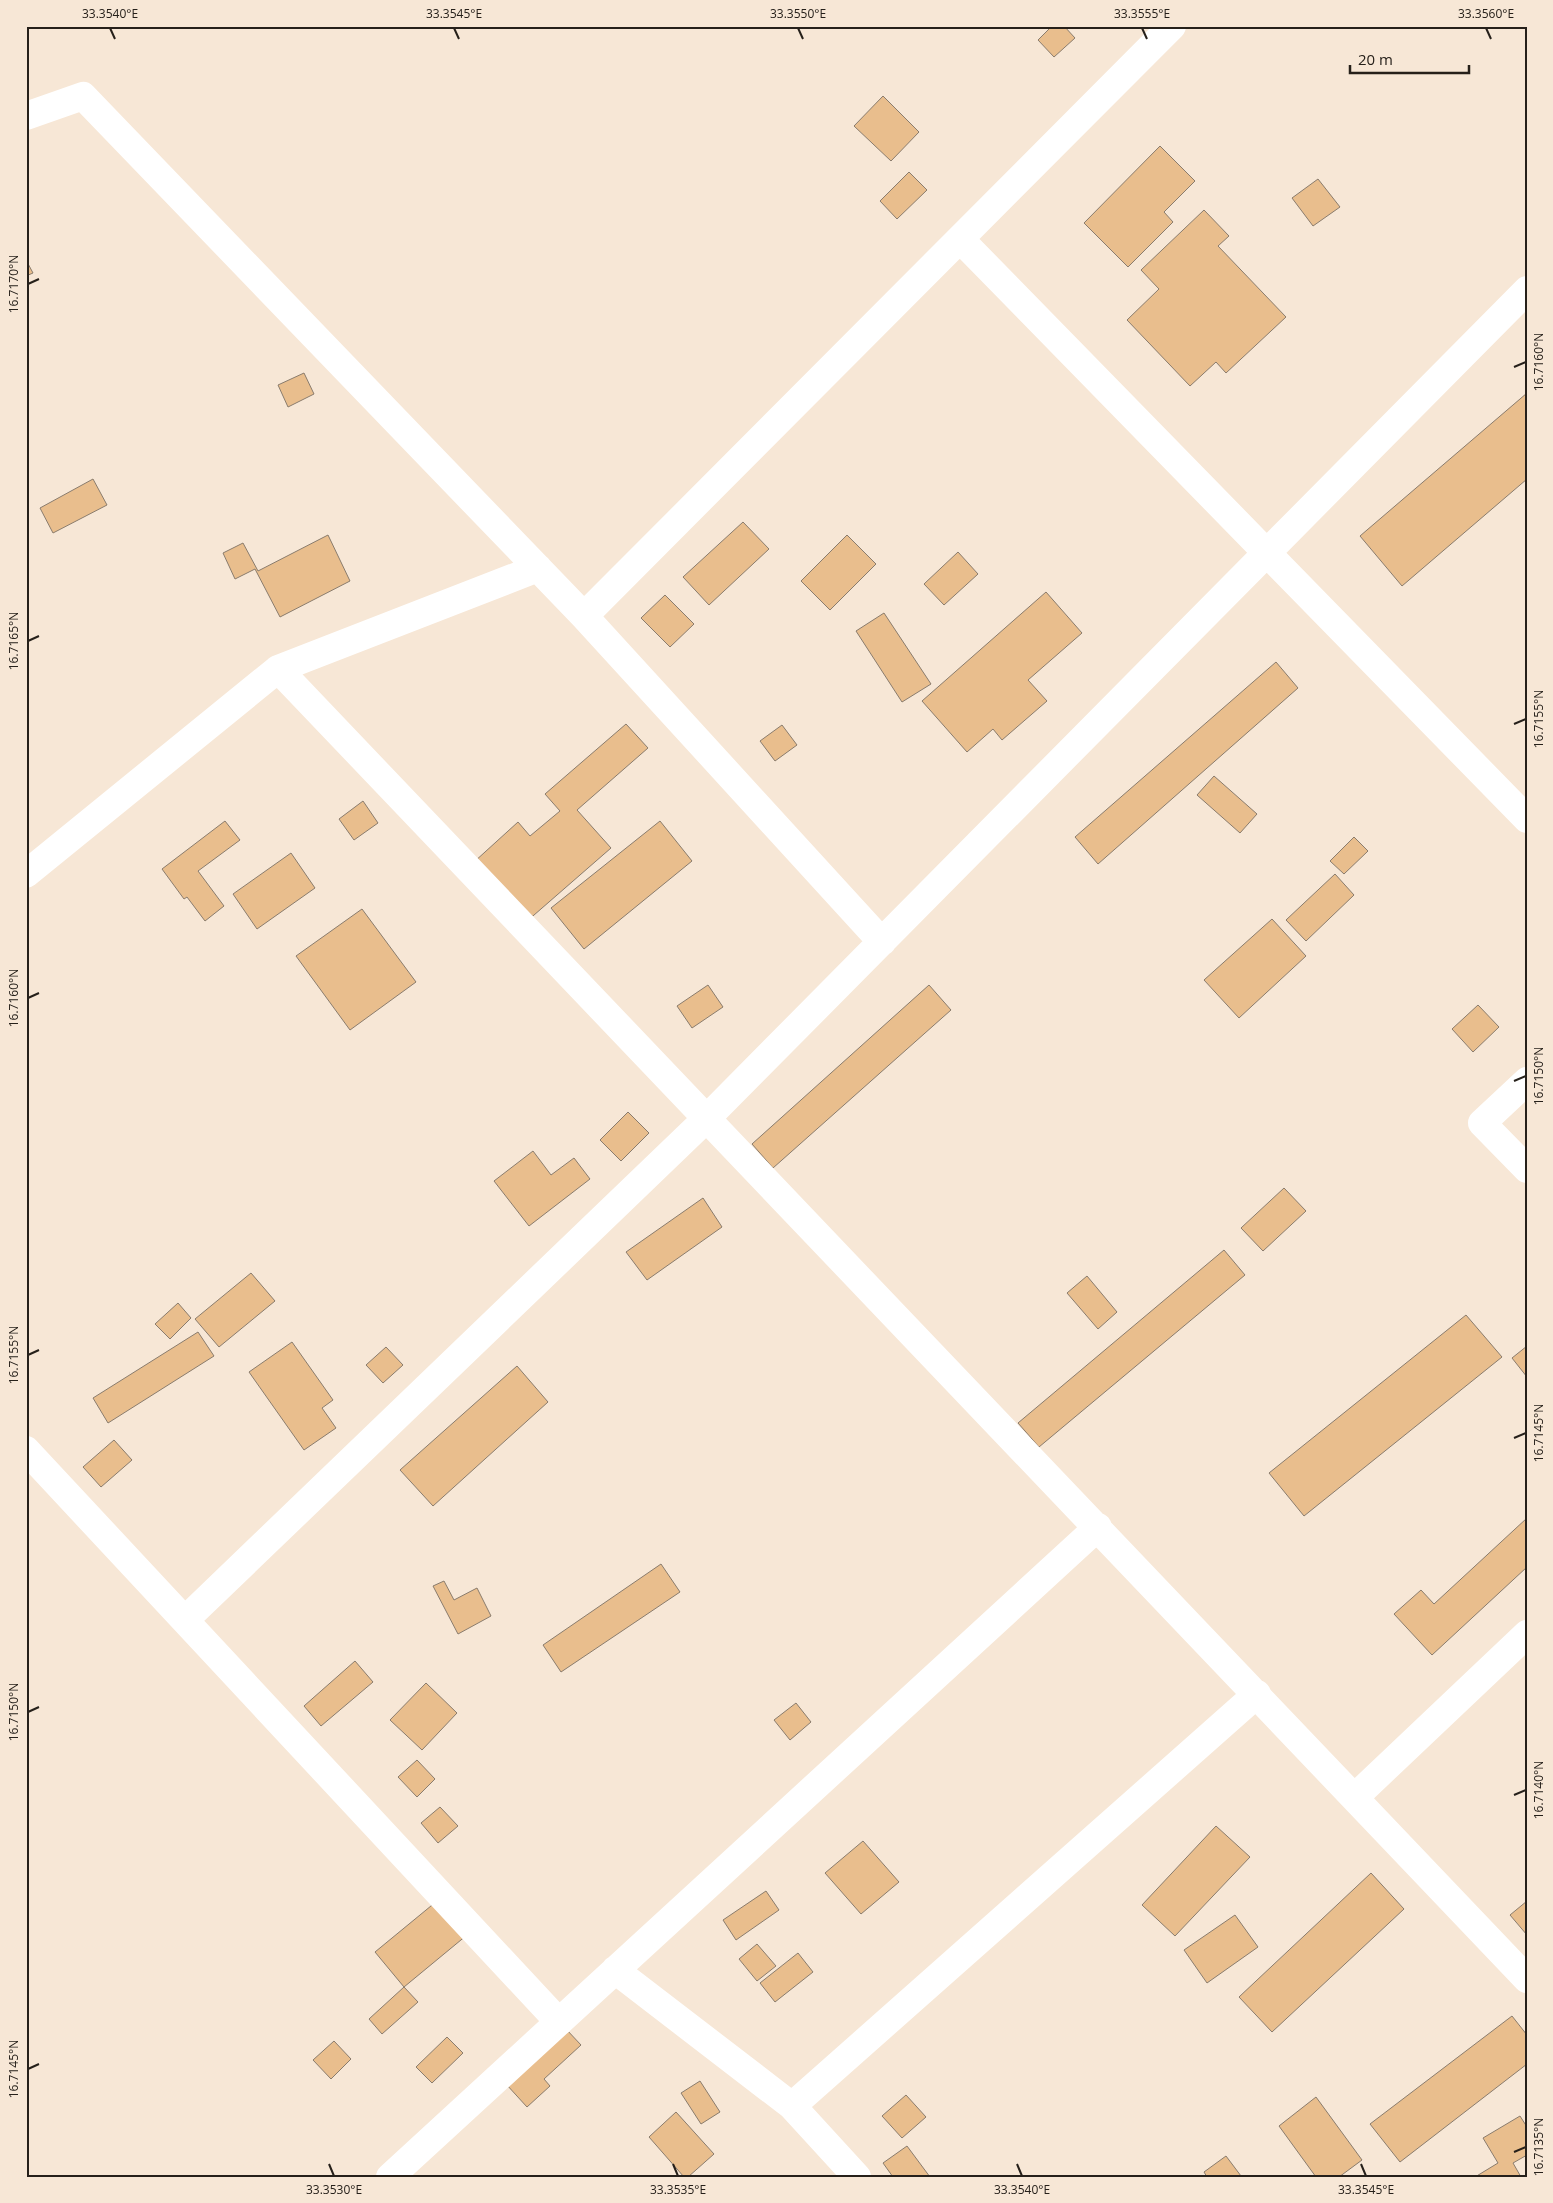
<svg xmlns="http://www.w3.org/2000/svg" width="1553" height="2203" viewBox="0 0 1553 2203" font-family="'Open Sans',sans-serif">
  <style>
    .building { fill: #e9be8d; stroke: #8a7c6d }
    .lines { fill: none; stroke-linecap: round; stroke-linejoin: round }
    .minor { stroke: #fff; stroke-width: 28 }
    .ticks { fill: none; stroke: #26201a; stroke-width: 2 }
    .neatline { fill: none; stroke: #26201a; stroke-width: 2 }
    .ticks-label { font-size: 12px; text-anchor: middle; fill: #26201a }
  </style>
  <rect width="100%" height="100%" fill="#f7e7d6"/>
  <path class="building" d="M1052 26H1064L1075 38 1054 57 1038 40Z
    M883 96 919 132 891 161 854 126Z
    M1160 146 1195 181 1164 212 1173 222 1128 267 1084 223Z
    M909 172 927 190 897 219 880 201Z
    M1318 179 1340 207 1313 226 1292 198Z
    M1204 210 1229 236 1218 246 1286 317 1226 373 1216 362 1190 386 1127 320 1159 289 1141 270Z
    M26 260 33 273 26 276Z
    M304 373 314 394 288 407 278 385Z
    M1527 393V479L1402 586 1360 536Z
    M93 479 107 505 53 533 40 508Z
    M743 522 769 549 709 605 683 577Z
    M328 535 350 581 280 617 255 569 235 579 223 553 243 543 258 571Z
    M847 535 876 564 830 610 801 581Z
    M958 552 978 574 944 605 924 584Z
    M1046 592 1082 633 1028 680 1047 701 1002 740 993 729 967 752 922 701Z
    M665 595 694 624 670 647 641 618Z
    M884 613 931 684 902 702 856 631Z
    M1276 662 1298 688 1098 864 1075 837Z
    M626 724 648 748 577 810 611 848 526 922 474 862 518 822 530 836 560 811 545 794Z
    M782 725 797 745 775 761 760 741Z
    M1214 776 1257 814 1240 833 1197 795Z
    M363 801 378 823 354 840 339 819Z
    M225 821 240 840 198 871 224 906 205 921 187 897 184 899 162 869Z
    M660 821 692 861 584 949 551 908Z
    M1354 837 1368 851 1344 874 1330 861Z
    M291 853 315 888 257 929 233 894Z
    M1335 874 1354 895 1306 941 1286 920Z
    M362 909 416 982 350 1030 296 956Z
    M1272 919 1306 956 1239 1018 1204 980Z
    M708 985 723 1007 692 1028 677 1006Z
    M929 985 951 1010 773 1168 752 1144Z
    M1478 1005 1499 1027 1473 1052 1452 1029Z
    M628 1112 649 1133 621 1161 600 1140Z
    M533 1151 551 1175 574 1158 590 1179 529 1226 494 1181Z
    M1284 1188 1306 1211 1263 1251 1241 1228Z
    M703 1198 722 1227 647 1280 626 1252Z
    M1224 1250 1245 1275 1039 1447 1018 1423Z
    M251 1273 275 1301 219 1347 195 1319Z
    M1087 1276 1117 1312 1098 1329 1067 1293Z
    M178 1303 191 1318 170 1339 155 1324Z
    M1466 1315 1502 1357 1304 1516 1269 1473Z
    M198 1332 214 1356 108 1423 93 1398Z
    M292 1342 333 1400 322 1408 336 1428 304 1450 249 1372Z
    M1527 1346V1377L1512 1358Z
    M386 1347 403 1365 383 1383 366 1365Z
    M517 1366 548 1402 433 1506 400 1470Z
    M114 1440 132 1460 101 1487 83 1467Z
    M1527 1518V1567L1432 1655 1394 1614 1421 1590 1434 1604Z
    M661 1564 680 1592 561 1672 543 1645Z
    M444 1581 454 1600 477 1588 491 1616 458 1634 433 1586Z
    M355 1661 373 1682 321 1726 304 1706Z
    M426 1683 457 1713 422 1750 390 1720Z
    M796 1703 811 1722 790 1740 774 1720Z
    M417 1760 435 1779 417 1797 398 1777Z
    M440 1807 458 1826 438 1843 421 1823Z
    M1216 1826 1250 1857 1175 1936 1142 1905Z
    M863 1841 899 1882 861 1914 825 1873Z
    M1371 1873 1404 1909 1272 2032 1239 1997Z
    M766 1891 779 1910 736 1940 723 1920Z
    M437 1901 467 1935 404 1987 375 1952Z
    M1527 1901V1935L1510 1915Z
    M1235 1915 1258 1947 1207 1983 1184 1950Z
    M757 1944 776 1966 757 1981 739 1959Z
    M798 1953 813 1972 775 2002 760 1983Z
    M404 1987 418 2002 382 2034 369 2019Z
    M1512 2016 1527 2035V2064L1400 2162 1370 2124Z
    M566 2029 581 2045 544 2079 550 2086 527 2107 506 2084Z
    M447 2037 463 2053 432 2083 416 2067Z
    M334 2041 351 2059 331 2079 313 2060Z
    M700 2081 720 2112 701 2124 681 2093Z
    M906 2095 926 2117 902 2138 882 2116Z
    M1316 2097 1362 2160 1339 2177H1316L1279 2126Z
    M676 2112 714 2154 688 2177H684L649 2137Z
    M1520 2116 1527 2127V2155L1513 2163 1521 2177H1475L1498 2163 1483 2138Z
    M907 2146 930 2177H893L883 2163Z
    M1226 2156 1241 2176 1207 2177 1204 2172Z"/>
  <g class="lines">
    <path class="minor" d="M26 116 83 96 584 616 882 942
      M960 239 1527 819
      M584 616 1172 26
      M278 669 1527 1979
      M26 874 278 669 538 568
      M1527 1081 1482 1123 1527 1169
      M26 1450 559 2022
      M185 1620 707 1118 1527 290
      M1355 1797 1527 1634
      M615 1970 792 2106
      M390 2177 1098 1527
      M857 2177 792 2106 1257 1694"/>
  </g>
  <path class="ticks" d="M110 28 115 39M454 28 459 39M798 28 803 39M1142 28 1147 39M1486 28 1491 39M28 284 39 279M1514 367 1526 362M28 641 39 636M1514 724 1526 719M28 998 39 993M1514 1081 1526 1076M28 1355 39 1350M1514 1438 1526 1433M28 1712 39 1707M1514 1795 1526 1790M28 2069 39 2064M1514 2152 1526 2147M329 2164 334 2176M673 2164 678 2176M1017 2164 1022 2176M1361 2164 1366 2176"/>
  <rect width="1553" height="2203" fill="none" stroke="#f7e7d6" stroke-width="55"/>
  <path d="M1350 65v8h119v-8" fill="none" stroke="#26201a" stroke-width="2.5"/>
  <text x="1358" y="65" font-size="15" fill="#26201a" stroke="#f7e7d6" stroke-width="4" paint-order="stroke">20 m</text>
  <rect x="28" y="28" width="1498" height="2148" class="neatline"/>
  <g class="ticks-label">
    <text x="110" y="18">33.3540°E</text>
    <text x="454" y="18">33.3545°E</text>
    <text x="798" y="18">33.3550°E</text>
    <text x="1142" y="18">33.3555°E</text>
    <text x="1486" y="18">33.3560°E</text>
    <text transform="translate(14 284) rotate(-90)" y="4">16.7170°N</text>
    <text transform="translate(1539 362) rotate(-90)" y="4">16.7160°N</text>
    <text transform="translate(14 641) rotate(-90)" y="4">16.7165°N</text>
    <text transform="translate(1539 719) rotate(-90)" y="4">16.7155°N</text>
    <text transform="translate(14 998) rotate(-90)" y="4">16.7160°N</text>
    <text transform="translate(1539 1076) rotate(-90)" y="4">16.7150°N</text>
    <text transform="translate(14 1355) rotate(-90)" y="4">16.7155°N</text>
    <text transform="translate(1539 1433) rotate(-90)" y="4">16.7145°N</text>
    <text transform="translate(14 1712) rotate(-90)" y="4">16.7150°N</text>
    <text transform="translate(1539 1790) rotate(-90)" y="4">16.7140°N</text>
    <text transform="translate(14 2069) rotate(-90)" y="4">16.7145°N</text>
    <text transform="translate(1539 2147) rotate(-90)" y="4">16.7135°N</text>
    <text x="334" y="2194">33.3530°E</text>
    <text x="678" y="2194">33.3535°E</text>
    <text x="1022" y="2194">33.3540°E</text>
    <text x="1366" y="2194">33.3545°E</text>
  </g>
</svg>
